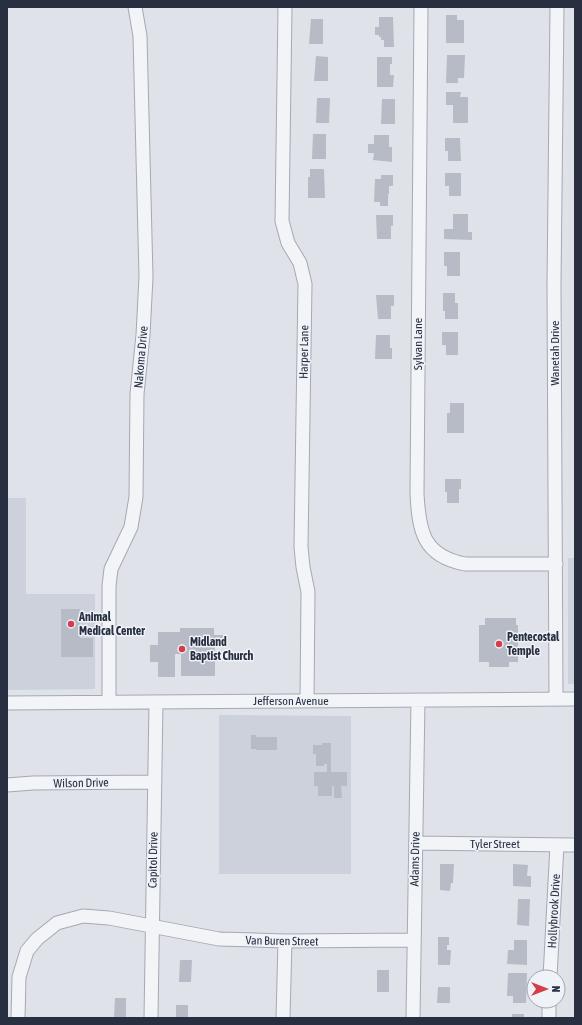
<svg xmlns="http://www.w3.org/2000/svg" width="582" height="1025" viewBox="0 0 582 1025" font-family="'Asap Condensed',sans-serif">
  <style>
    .built { fill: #cdd1db }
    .building { fill: #b6bbc6 }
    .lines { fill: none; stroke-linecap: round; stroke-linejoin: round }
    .minor-casing { stroke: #a4a9b3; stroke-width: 15 }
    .minor { stroke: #f2f4f7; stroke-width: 13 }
    .poi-dot { fill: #d53d4b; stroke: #eff2f7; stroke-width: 1.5 }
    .labels { text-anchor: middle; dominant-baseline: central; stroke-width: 3; stroke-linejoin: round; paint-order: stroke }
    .street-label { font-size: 12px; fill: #272f41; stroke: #eff2f7 }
    .poi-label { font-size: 12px; font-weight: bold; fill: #272f41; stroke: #eff2f7; text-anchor: start }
  </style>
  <rect width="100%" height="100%" fill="#dfe2e9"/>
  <path class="built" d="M7 498H26V594H95V689L7 690Z
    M568 558H575V684H568Z
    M219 715 351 716V874H219Z"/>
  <path class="building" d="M446 15H457V20H464V43H446Z
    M379 17H393L394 47H384V40H381V37H379V35H375V27H379Z
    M311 19H323V44H309Z
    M447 55H465L464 78H458V83H446Z
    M316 56 328 57V81H314Z
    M377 57H392V64H390V75H394L393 87H377Z
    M446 92H461L460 97H468V123H453V105H446Z
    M317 98H330L329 123H316Z
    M382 99H395V124H381Z
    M313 134H326V159H312Z
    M374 135H389V147H392V162L373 160 374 153H368V144H374Z
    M445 138H460L461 161H448V151H445Z
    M310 169H324L325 198H308V177H310Z
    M445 173H461V196H449V186H445Z
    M381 175H393V186H389V194H388V206H380V202H374L375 179H381Z
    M453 214H468V232H472V240L444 239V229H453Z
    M376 215H393V226H391V239H377Z
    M444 252H460V276H447V266H444Z
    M443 293H455V303H458V319H445V311H443Z
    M376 295H394V306H391V319H378Z
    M442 332H458V355H446V345H442Z
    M376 335H390V348H392V359H375Z
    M450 403H464V433H447V413H450Z
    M445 479H461V489H459V503H447V492H445Z
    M61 609H80V638H93V657H61Z
    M485 618H516V625H518V662H509V667H489V662H479V625H485Z
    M180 628H214V635H223V645H215V676H181V654H175V677H158V662H150V645H158V632H180Z
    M251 735H256V737H277V750H256V749H251Z
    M322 743H331V772H347V786H341L342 798H334V786H332V796H318V786H314V772H327V764H324V766H316V754H313V745H322Z
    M440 864H454L453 883H451L450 891 440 890Z
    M513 864 528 865 527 876H531V887L513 886Z
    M518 899H530L529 926 517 925Z
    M438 937H449V945H447V950H451L450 965H438Z
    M514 940H527V965L507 964 508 950H514Z
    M180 960H192L191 982H179Z
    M377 970H389V992H377Z
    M508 973H527L526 1003H513V996H507Z
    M438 987H450V1003H437Z
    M115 998H126V1018H114Z
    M176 1005H188V1018H176Z
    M512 1014H524V1018H512Z"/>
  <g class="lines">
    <g class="minor-casing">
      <path id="minor" d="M285 7 282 221 288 243 300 263 305 284 301 547 303 567 308 592 307 701
        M421 7 417 494C419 531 423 556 465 564H556
        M556 699 554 285 557 7
        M109 702V586L111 569 131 527 136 497 137 394 143 335 146 277 140 36 135 7
        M7 703 575 699
        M7 785 33 783 155 782
        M416 843 575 845
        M550 977 557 845
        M18 1018 19 977 27 951 37 939 57 923 83 916 109 918 219 939 285 941 414 940
        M151 1018 156 702
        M283 1018 285 941
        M413 1018 418 700
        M549 1018V1001"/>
    </g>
    <use href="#minor" class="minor"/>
  </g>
  <g class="poi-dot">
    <circle cx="71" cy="624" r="4"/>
    <circle cx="499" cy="644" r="4"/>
    <circle cx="182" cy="649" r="4"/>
  </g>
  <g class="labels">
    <g class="street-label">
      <text transform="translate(418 344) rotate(-90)">Sylvan Lane</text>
      <text transform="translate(304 352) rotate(-89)">Harper Lane</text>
      <text transform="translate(555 353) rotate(-90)">Wanetah Drive</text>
      <text transform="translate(141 357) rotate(-85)">Nakoma Drive</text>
      <text x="291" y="701">Jefferson Avenue</text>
      <text transform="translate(81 783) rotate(-1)">Wilson Drive</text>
      <text x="495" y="844">Tyler Street</text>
      <text transform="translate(415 859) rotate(-89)">Adams Drive</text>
      <text transform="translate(153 860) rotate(-89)">Capitol Drive</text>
      <text transform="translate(554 911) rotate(-87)">Hollybrook Drive</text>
      <text transform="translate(282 941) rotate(1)">Van Buren Street</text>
    </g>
    <g class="poi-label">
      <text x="79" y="617">Animal<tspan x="79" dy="14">Medical Center</tspan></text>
      <text x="507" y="637">Pentecostal<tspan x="507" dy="14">Temple</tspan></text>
      <text x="190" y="642">Midland<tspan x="190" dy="14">Baptist Church</tspan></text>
    </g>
  </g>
  <rect width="582" height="1025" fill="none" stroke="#272f41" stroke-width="16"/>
  <g transform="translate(546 989) rotate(90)"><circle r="19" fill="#eff2f7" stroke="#9fa4ae"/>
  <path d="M0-3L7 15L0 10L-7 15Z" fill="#d53d4b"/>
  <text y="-6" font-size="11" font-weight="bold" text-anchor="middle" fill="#272f41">N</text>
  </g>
</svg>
